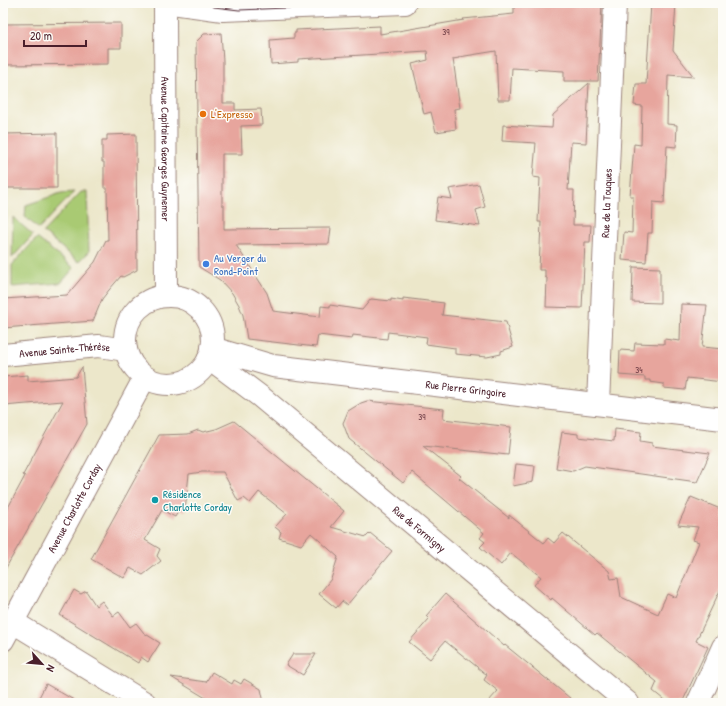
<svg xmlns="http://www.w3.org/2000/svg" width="726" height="706" viewBox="0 0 726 706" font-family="'Patrick Hand',sans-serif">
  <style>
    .green { fill: #a9ca73; stroke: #7a744f }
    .building { fill: #e7a59d }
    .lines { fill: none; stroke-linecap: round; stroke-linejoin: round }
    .minor-casing { stroke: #9b837a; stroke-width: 24 }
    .minor { stroke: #fff; stroke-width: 22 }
    .tram { stroke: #4a1f2b; stroke-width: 1 }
    .food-dot { fill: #e8710a; stroke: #fdfcf7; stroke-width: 1.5 }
    .shop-dot { fill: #3f7fe0; stroke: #fdfcf7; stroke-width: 1.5 }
    .culture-dot { fill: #0f9aa8; stroke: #fdfcf7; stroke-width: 1.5 }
    .labels { text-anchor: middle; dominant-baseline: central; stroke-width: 3; stroke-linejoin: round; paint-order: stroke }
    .number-label { font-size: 9px; fill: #714048 }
    .food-label { font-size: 11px; fill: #c56008; stroke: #fdfcf7; text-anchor: start }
    .street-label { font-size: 11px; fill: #4a1f2b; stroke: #fdfcf7 }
    .shop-label { font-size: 11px; fill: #366cbe; stroke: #fdfcf7; text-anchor: start }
    .culture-label { font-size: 11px; fill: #0d838f; stroke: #fdfcf7; text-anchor: start }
  </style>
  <rect width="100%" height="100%" fill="#fdfcf7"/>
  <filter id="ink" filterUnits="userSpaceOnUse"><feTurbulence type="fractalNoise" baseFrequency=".025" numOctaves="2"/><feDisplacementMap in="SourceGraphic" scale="8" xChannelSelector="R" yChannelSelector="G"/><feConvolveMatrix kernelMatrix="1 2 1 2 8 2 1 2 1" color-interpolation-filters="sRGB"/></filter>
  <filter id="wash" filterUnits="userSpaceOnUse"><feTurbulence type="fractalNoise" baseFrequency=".012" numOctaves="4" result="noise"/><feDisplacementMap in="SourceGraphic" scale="16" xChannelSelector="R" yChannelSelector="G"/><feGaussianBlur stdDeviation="0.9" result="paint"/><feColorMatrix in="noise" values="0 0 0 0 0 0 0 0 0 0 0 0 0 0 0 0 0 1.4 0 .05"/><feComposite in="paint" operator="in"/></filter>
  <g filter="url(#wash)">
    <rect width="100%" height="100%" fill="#ece7ca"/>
    <path class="green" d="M74 192 39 229 25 217 26 205 61 193Z
      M81 192H87L89 252 79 262 43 232Z
      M13 217 33 235 12 258Z
      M37 238 74 268 61 283 12 287V265Z"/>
    <g id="blocks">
      <path class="building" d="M514 3H602L598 81H564V71L512 68 510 100H498L496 51 459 57V58L453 59 460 108 454 109 456 129 436 132 431 112 424 114 412 64 428 60 427 51 298 59V62L271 64 270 40 294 38V33H296V30L380 26V34L464 20 463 19 514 14Z
        M651 3H676L673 50 694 77 668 75 667 124 677 125 676 147 667 146 664 203 653 202 652 233H648L646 262 622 260 624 232 632 233 633 196H630L634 144 641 145 642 106 634 105 636 84H646Z
        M121 23V48H108V64L3 65V24Z
        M221 33 223 61V103H235V110L261 109 262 125 241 126 242 154H222V205H224V229L331 228 329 244 236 245 267 293 273 311 320 317 321 306 330 307V305L362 310 371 299 391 301V299L403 301V298L444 303 442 315 506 322 513 347 501 351V354L487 357 455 354V348L426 344 427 337 388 332 387 339 353 335 352 339 318 335 316 347 247 339 243 315 239 305 232 293 220 280 199 267 196 42 204 34Z
        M589 83 586 143 571 142 568 190H574L573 225H591L590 242H585L582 308 546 307 547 278 545 277V270H539L541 222H538L540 178 533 177 536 143 502 141 503 125 552 128 553 115Z
        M57 133V188H3V134Z
        M136 134 137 270 123 277 121 276 109 290 102 299 93 321 3 328V299L67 295 95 262 106 240H108L107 188H104V162H102V140H107V135Z
        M479 184 485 207 476 210 480 226 435 220 438 197 452 199 449 189Z
        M633 267 660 268V303L632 302Z
        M681 304 707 305 702 347 723 349V382L687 378 685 390 664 388V384L650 382V380H645V377L619 375 620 350 634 351 635 343 664 344V339L680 341Z
        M82 367 87 424 3 573V517L25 476 23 475 63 401 3 406V377L28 375V381L76 377Z
        M367 401 444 409 443 419 511 427 508 455 423 446 461 476 459 478 509 518V515L544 543 548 538 554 543 563 533 609 571 611 579 618 578 621 597 658 614 667 594 676 598 699 542 693 540 698 527 678 525 691 497 723 510V584L696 641 708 647 682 703H668L653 691 657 682 597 633 595 635 552 598 551 600 534 585 541 577 511 553 501 565 480 547 485 542 480 538 484 533 412 472 403 483 349 439 343 423 346 416 348 411 361 403Z
        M234 421 344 511 331 527 366 537 370 533 392 551 347 605 342 601 336 608 319 594 331 579 338 557 311 533 301 545 279 538 281 532 275 527 287 514 259 492 250 503 244 498 238 501 223 472H202L189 474 185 511 179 510 175 517 162 510 145 540 160 549 157 556 161 561 143 575 130 568 124 578 91 559 159 435 188 434 198 430 203 432 216 429Z
        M615 429 641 432 640 441 652 443V446L710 453 697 482 585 466 573 471 556 468 562 432 578 434V437L614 441Z
        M516 464 535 466 533 482 513 486Z
        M74 590 81 594 86 591 96 606 102 601 113 616 119 612 130 627 136 623 144 633 160 643 148 662 141 657 138 663 60 615Z
        M445 594 504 646 505 645 576 703H487L498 691 484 680 487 675 445 641 430 659 409 642 429 619 426 616Z
        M293 654H316L303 675 286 665Z
        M212 672 232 684 234 680 241 684 244 679 261 689 264 703H214L171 677 206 682Z
        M46 684 79 703H36Z"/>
    </g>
  </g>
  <g filter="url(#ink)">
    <use href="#blocks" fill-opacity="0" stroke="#9b837a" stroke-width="1"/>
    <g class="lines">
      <g class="minor-casing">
        <g id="minor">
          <path id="s1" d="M165 3 166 296"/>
          <path d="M172 3 223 10 405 3"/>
          <circle cx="169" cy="340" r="44"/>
          <path id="s2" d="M212 348 273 366 723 419"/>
          <path id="s3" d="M3 355 99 346 126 350"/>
          <path id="s4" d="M209 358 261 397 628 703"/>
          <path id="s5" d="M598 404 615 3"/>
          <path d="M13 622 145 703"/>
          <path id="s6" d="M3 640 145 377"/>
          <path d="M698 703 723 647"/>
        </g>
      </g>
      <use href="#minor" class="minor"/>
      <path class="tram" d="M206 3 214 7 239 10 406 3"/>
    </g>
  </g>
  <circle class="food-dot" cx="203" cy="114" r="4"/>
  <circle class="shop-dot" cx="206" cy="264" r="4"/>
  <circle class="culture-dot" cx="155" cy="500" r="4"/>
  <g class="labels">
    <g class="number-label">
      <text x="446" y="32">39</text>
      <text x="639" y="370">34</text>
      <text x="422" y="417">39</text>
    </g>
    <g class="food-label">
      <text x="211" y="114">L'Expresso</text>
    </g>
    <g class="street-label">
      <text stroke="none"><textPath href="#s1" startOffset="146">Avenue Capitaine Georges Guynemer</textPath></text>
      <text stroke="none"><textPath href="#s5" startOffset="201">Rue de la Touques</textPath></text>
      <text stroke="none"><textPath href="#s3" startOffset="62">Avenue Sainte-Thérèse</textPath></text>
      <text stroke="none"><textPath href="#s2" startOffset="258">Rue Pierre Gringoire</textPath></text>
      <text stroke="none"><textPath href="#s6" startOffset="150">Avenue Charlotte Corday</textPath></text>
      <text stroke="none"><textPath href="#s4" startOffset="271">Rue de Formigny</textPath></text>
    </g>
    <g class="shop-label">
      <text x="214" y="258">Au Verger du<tspan x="214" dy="13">Rond-Point</tspan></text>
    </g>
    <g class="culture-label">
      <text x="163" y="494">Résidence<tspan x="163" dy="13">Charlotte Corday</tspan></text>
    </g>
  </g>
  <rect width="726" height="706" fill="none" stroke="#fdfcf7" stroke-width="16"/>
  <g transform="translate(42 664) rotate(117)" stroke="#fdfcf7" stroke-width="3" paint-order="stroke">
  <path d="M0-3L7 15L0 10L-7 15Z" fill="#4a1f2b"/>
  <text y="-6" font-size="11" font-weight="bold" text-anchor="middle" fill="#4a1f2b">N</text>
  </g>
  <path d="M24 40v6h62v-6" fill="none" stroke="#4a1f2b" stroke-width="2"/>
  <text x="30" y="40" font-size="12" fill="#4a1f2b" stroke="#fdfcf7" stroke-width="3" paint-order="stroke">20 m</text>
</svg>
